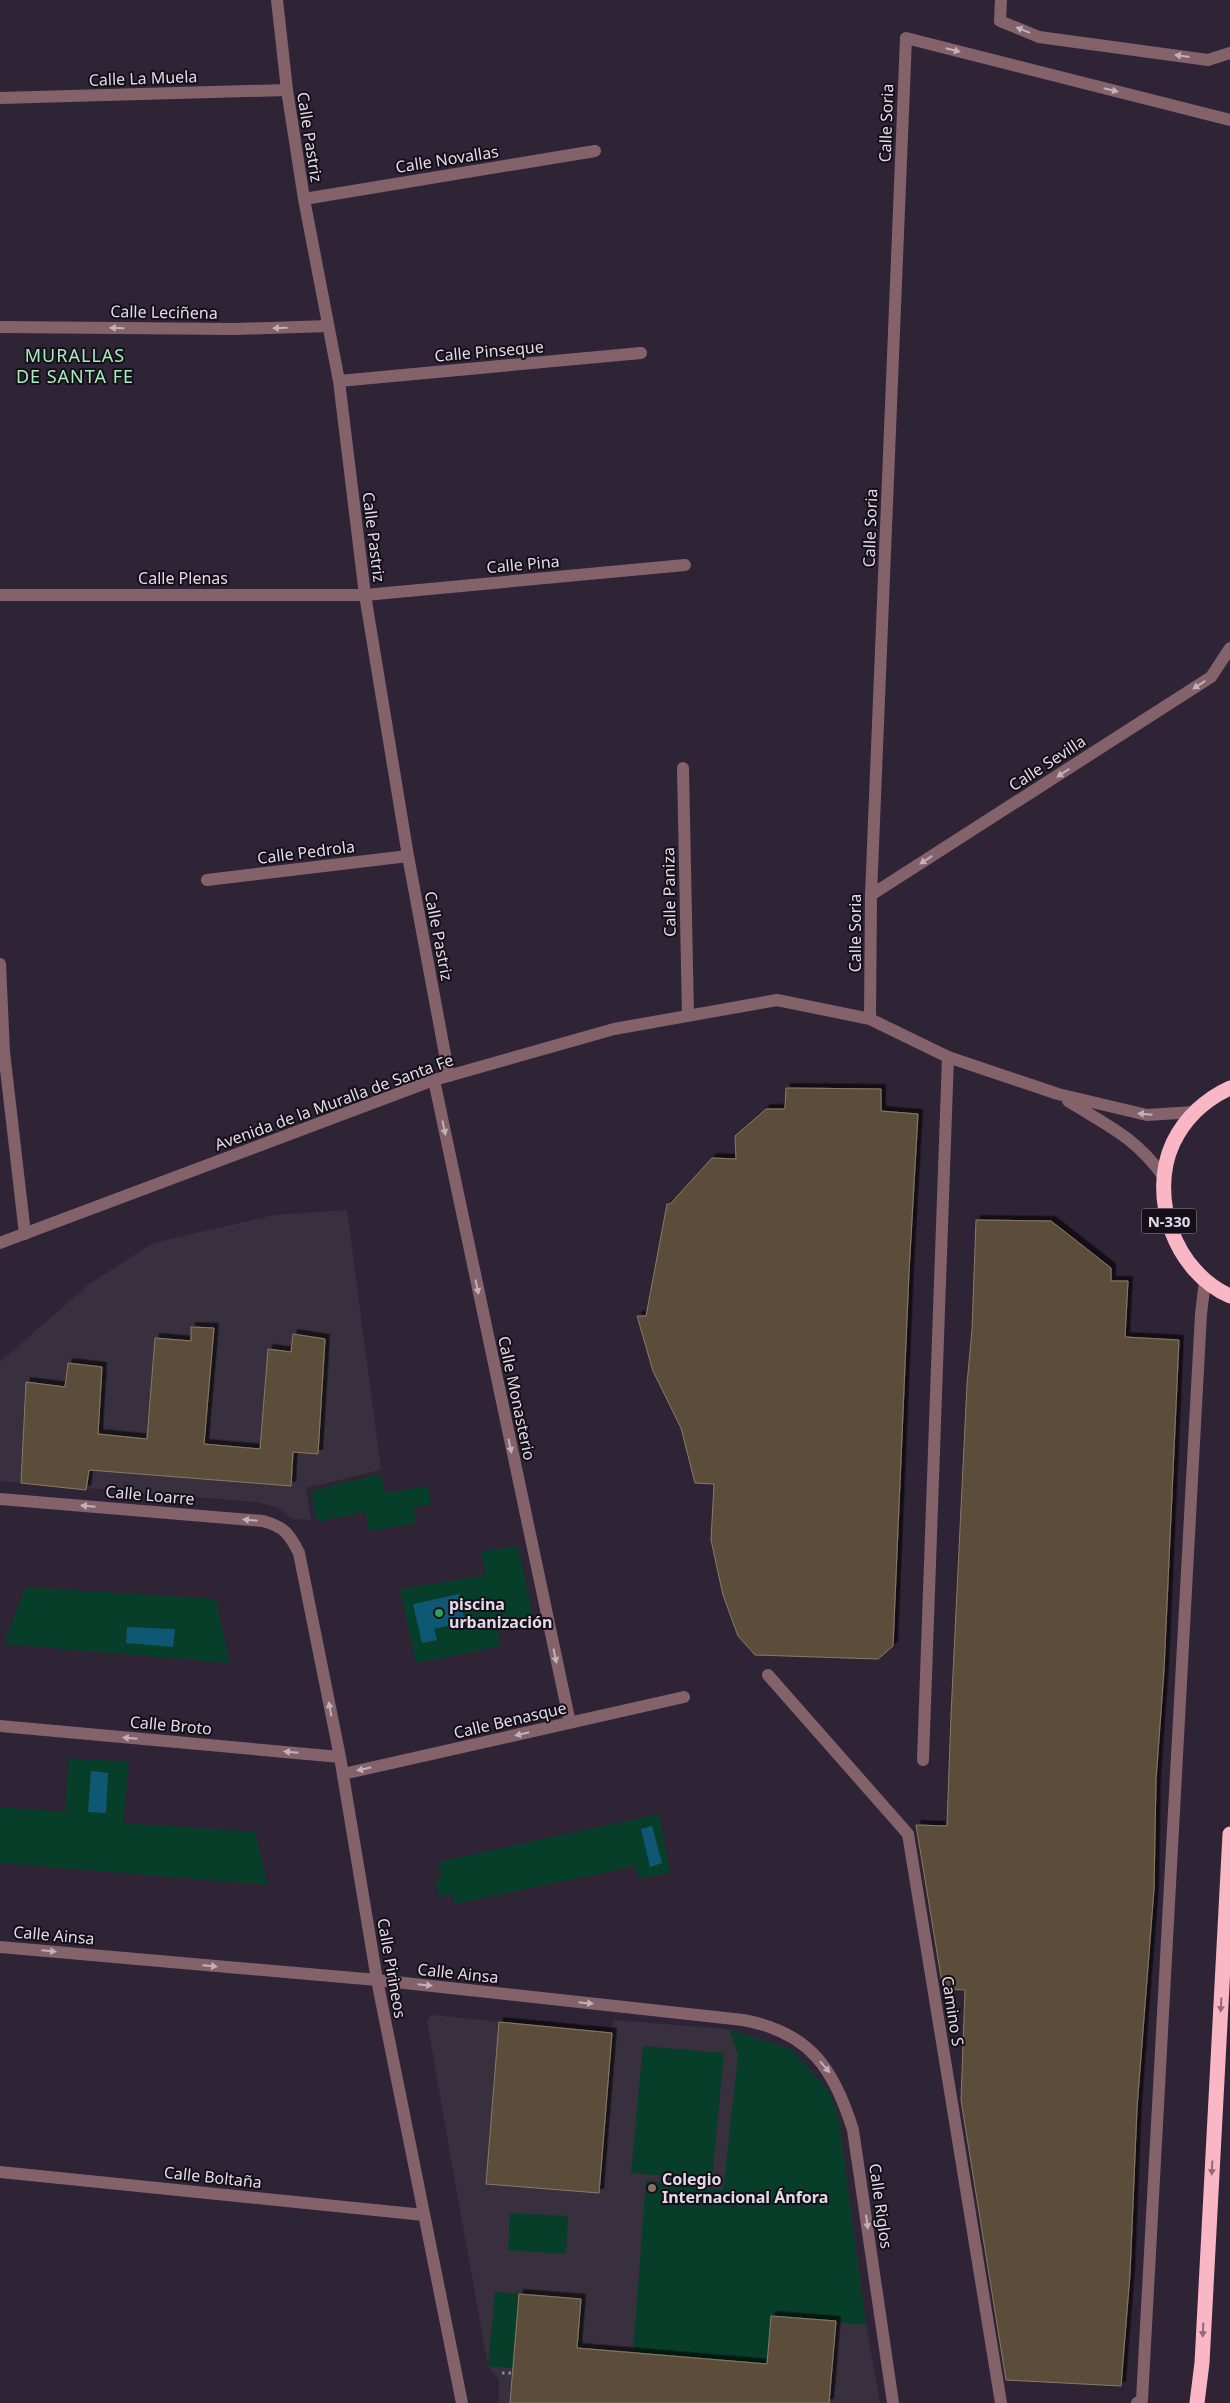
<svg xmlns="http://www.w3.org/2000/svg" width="1230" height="2403" viewBox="0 0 1230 2403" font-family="'Noto Sans',sans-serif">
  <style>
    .commercial { fill: #38303f }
    .green { fill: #073e29 }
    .water { fill: #0f5873 }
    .building { fill: #5c4e3a; stroke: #897a65; filter: url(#shadow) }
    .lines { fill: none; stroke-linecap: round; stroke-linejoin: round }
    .path { stroke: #8e8594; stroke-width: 3; stroke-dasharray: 2.5 4; stroke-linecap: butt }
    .minor { stroke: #84626a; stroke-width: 12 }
    .highway { stroke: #f9b7c5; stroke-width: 15 }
    .oneway { fill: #c1b1bb }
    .oneway2 { fill: #926b77 }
    .leisure-dot { fill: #2e9e5b; stroke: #140f18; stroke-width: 2 }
    .education-dot { fill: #8d6e63; stroke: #140f18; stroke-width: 2 }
    .labels { text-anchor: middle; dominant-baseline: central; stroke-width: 4; stroke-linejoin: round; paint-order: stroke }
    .shield { fill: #140f18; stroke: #a49ea9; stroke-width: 1 }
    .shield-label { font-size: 15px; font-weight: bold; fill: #e2dbe7 }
    .street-label { font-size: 16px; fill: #e2dbe7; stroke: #140f18 }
    .poi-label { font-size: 16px; font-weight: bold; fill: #e2dbe7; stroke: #140f18; text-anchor: start }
    .neighbourhood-label { font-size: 18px; letter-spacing: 1px; fill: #a5eebc; stroke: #140f18 }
  </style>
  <defs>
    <filter id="shadow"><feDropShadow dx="4.5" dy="-4.5" stdDeviation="0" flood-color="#0009"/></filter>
  </defs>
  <rect width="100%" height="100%" fill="#2f2436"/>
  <path class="commercial" d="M347 1210 381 1470 306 1488 311 1520 292 1519 279 1508 257 1502 0 1481V1362L88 1285 153 1243 274 1215Z
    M432 2015 612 2033 613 2020 729 2029 791 2049 828 2090 838 2114 866 2325 880 2403H499V2380L488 2366 452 2165 427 2020Z"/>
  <path class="green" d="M380 1474 385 1493 428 1486 431 1504 413 1507 416 1523 369 1531 365 1512 317 1522 311 1491Z
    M518 1547 533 1615 496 1622 501 1646 416 1663 400 1589 486 1575 481 1551Z
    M25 1587 216 1599 230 1663 4 1644Z
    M69 1758 129 1762 123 1823 255 1832 268 1885 0 1863V1807L65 1812Z
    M659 1814 670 1873 639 1879 635 1866 455 1904 452 1894 440 1897 435 1880 442 1878 438 1862Z
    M729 2029 791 2049 828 2090 838 2114 866 2325 771 2316 767 2364 633 2353 646 2180 723 2190 738 2055Z
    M643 2046 724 2053 712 2180 631 2173Z
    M510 2213 568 2216 566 2254 508 2250Z
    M495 2292 519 2294 513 2368 488 2366Z"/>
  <path class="water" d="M459 1594 465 1622 434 1629 437 1640 422 1643 413 1604Z
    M127 1627 175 1629 173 1647 126 1643Z
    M91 1771 108 1773 106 1813 88 1812Z
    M652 1826 662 1863 650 1867 641 1829Z"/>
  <path class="building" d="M786 1088 881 1089V1111L918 1114 909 1272 893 1646 878 1659 755 1655 738 1636 723 1595 711 1540 714 1484 695 1483 681 1428 653 1371 637 1316H646L667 1204H670L712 1158 736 1159 735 1136 766 1109H785Z
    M976 1220 1051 1221 1111 1268V1281H1128L1125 1337 1179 1340 1164 1670 1156 1780 1154 1889 1137 2108 1130 2274 1121 2386 1006 2380 961 2100 965 1990 943 1989 916 1825 947 1826 951 1715 967 1384 972 1330Z
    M191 1327 214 1328 204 1444 260 1449 268 1349 291 1352 293 1334 325 1339 318 1454 293 1452 291 1486 89 1470 86 1490 21 1483 26 1382 65 1387 68 1363 102 1367 98 1434 147 1439 155 1338 191 1341Z
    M499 2022 612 2033 599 2193 486 2184Z
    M519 2294 581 2299 577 2348 767 2364 771 2316 836 2321 829 2403H510Z"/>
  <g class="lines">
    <path class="path" d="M502 2373H513"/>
    <path class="minor" d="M277 0 287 90 304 199 339 381 365 595 408 856 449 1076
      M1001 0 1000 21 1039 37 1208 60 1230 53
      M0 98 287 90
      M304 199 595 151
      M0 327 236 329 328 326
      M339 381 641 353
      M0 595H365L685 565
      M683 768 688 1016
      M207 880 408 856
      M871 895 1211 677 1230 648
      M0 964 4 1052 25 1234
      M870 1019 871 895 906 38 1230 120
      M434 1080 570 1723
      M1068 1101C1108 1126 1135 1137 1164 1177
      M0 1243 434 1080 614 1029 777 1000 870 1019 948 1057 1058 1094 1147 1115 1194 1112
      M0 1499 263 1521C284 1527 289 1533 299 1553L340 1757 377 1980 462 2403
      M768 1675 908 1834 1001 2403
      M0 1726 340 1757
      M923 1760 948 1057
      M343 1774 684 1697
      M0 1947 377 1980 743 2020C810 2032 834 2069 853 2130L893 2403
      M0 2172 424 2215
      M1137 2403 1142 2400 1201 1314 1205 1281"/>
    <path class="highway" d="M1230 1088C1206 1099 1185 1118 1173 1143 1148 1197 1175 1272 1230 1296
      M1197 2403 1202 2363 1230 1834"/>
  </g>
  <defs><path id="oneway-solid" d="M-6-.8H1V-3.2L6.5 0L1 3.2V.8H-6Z" transform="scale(1.25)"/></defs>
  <g class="oneway">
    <use href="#oneway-solid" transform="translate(1023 30) rotate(-158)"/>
    <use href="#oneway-solid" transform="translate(953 50) rotate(14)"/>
    <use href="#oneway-solid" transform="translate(1182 56) rotate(-172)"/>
    <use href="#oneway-solid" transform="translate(1111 90) rotate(14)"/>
    <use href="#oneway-solid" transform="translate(117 328) rotate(-179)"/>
    <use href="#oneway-solid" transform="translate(280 328) rotate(178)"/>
    <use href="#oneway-solid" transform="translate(1199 685) rotate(147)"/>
    <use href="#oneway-solid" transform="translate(1063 773) rotate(147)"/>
    <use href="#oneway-solid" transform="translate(926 860) rotate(147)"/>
    <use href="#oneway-solid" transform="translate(1145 1114) rotate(-175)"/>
    <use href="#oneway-solid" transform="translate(444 1128) rotate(78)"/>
    <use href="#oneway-solid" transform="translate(477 1287) rotate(78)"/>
    <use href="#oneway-solid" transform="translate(510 1446) rotate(78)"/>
    <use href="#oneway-solid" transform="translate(88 1506) rotate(-175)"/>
    <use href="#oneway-solid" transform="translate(250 1520) rotate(-175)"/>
    <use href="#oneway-solid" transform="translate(555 1656) rotate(78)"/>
    <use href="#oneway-solid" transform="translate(330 1709) rotate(-101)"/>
    <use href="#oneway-solid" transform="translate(522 1734) rotate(167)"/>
    <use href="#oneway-solid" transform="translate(130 1738) rotate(-175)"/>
    <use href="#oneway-solid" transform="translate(291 1752) rotate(-175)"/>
    <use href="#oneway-solid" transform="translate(364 1769) rotate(167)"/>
    <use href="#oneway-solid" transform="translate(49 1951) rotate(5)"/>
    <use href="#oneway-solid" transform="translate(210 1966) rotate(5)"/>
    <use href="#oneway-solid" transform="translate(425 1985) rotate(6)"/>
    <use href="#oneway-solid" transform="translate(586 2003) rotate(6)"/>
    <use href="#oneway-solid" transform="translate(825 2067) rotate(49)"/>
    <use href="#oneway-solid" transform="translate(867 2222) rotate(82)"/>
  </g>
  <g class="oneway2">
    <use href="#oneway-solid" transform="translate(1221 2005) rotate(93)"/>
    <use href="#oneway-solid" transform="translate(1212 2168) rotate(93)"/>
    <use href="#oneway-solid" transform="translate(1203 2330) rotate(93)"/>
  </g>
  <circle class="leisure-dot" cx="439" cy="1613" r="5"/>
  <circle class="education-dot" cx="652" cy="2188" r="5"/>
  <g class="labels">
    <rect class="shield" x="1141.5" y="1208.5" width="55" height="25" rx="4"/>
    <g class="shield-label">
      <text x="1169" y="1221">N-330</text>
    </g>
    <g class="street-label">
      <text transform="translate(143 78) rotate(-2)">Calle La Muela</text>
      <text transform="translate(886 123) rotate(-88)">Calle Soria</text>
      <text transform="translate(310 137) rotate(81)">Calle Pastriz</text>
      <text transform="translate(447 159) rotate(-9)">Calle Novallas</text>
      <text transform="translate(164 312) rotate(1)">Calle Leciñena</text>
      <text transform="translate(489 351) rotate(-5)">Calle Pinseque</text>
      <text transform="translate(870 528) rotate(-88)">Calle Soria</text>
      <text transform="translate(374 537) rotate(83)">Calle Pastriz</text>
      <text transform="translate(523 564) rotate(-5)">Calle Pina</text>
      <text x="183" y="578">Calle Plenas</text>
      <text transform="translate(1047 763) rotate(-33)">Calle Sevilla</text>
      <text transform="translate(306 852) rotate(-7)">Calle Pedrola</text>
      <text transform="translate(669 892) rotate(-91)">Calle Paniza</text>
      <text transform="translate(855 933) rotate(-90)">Calle Soria</text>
      <text transform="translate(439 936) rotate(79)">Calle Pastriz</text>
      <text transform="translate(334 1102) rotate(-20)">Avenida de la Muralla de Santa Fe</text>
      <text transform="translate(517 1398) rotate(78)">Calle Monasterio</text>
      <text transform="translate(150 1495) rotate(5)">Calle Loarre</text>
      <text transform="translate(510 1720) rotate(-13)">Calle Benasque</text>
      <text transform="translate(171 1725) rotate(5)">Calle Broto</text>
      <text transform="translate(54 1935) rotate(5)">Calle Ainsa</text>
      <text transform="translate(392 1968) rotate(80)">Calle Pirineos</text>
      <text transform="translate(458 1973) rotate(6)">Calle Ainsa</text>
      <text transform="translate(953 2011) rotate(81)">Camino S</text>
      <text transform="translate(213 2177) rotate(6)">Calle Boltaña</text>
      <text transform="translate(881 2206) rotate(82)">Calle Riglos</text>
    </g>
    <g class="poi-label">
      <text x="449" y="1604">piscina<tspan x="449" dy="18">urbanización</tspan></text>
      <text x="662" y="2179">Colegio<tspan x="662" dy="18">Internacional Ánfora</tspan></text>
    </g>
    <g class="neighbourhood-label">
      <text x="75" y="355">MURALLAS<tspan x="75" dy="21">DE SANTA FE</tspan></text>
    </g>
  </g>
</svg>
